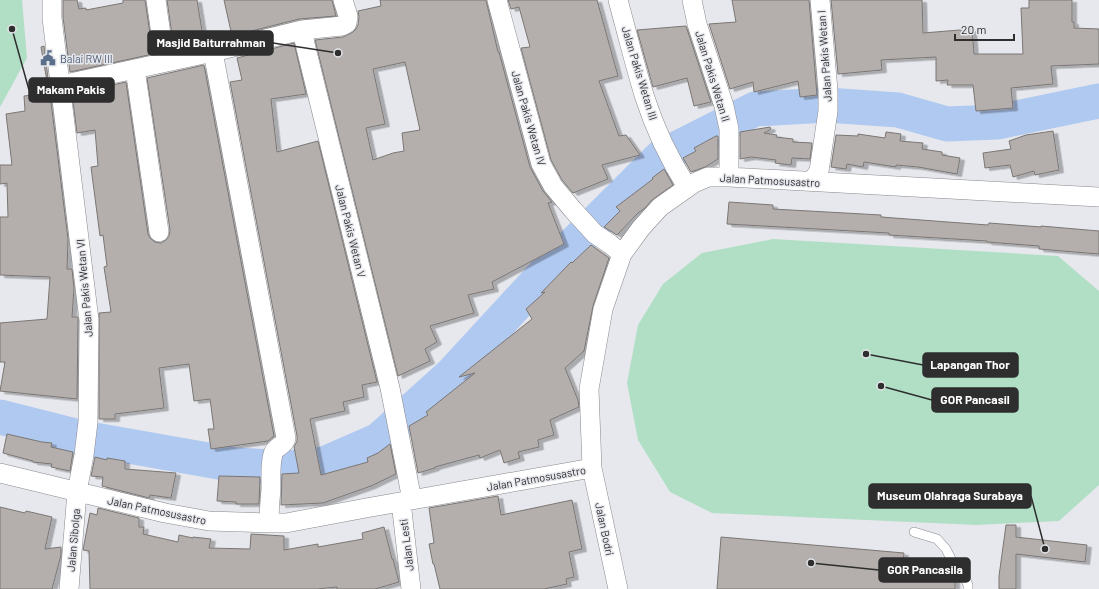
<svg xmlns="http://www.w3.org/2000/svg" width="1099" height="589" viewBox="0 0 1099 589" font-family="Barlow,sans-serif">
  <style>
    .green { fill: #b1dfc5 }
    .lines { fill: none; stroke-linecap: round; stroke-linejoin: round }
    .river { stroke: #b0c9f1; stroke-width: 35 }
    .building { fill: #b4afad; stroke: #7a7674; fill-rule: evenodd; filter: url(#shadow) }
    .lane-casing { stroke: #88898d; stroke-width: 10 }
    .street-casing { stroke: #88898d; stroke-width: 20 }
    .lane { stroke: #fff; stroke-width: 9 }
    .street { stroke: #fff; stroke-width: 19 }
    .labels { text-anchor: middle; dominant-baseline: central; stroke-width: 3; stroke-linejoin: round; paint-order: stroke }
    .street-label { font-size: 11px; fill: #2e2e2f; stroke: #e7e8ed }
    .service-label { font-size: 11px; fill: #4e5e75; stroke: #e7e8ed; text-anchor: start }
    .leader { fill: none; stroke: #2e2e2f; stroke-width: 1.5 }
    .callout-dot { fill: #2e2e2f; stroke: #e7e8ed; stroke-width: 1.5 }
    .callout { fill: #2e2e2f; stroke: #2e2e2f; stroke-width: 1.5 }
    .callout-label { font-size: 12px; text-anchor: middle; font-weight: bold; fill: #fff }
  </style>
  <defs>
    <filter id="shadow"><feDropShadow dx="4.5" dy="2.5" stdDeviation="0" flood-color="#0004"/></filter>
  </defs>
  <rect width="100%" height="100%" fill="#e7e8ed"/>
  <path class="green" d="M0 0H22L27 58 0 107Z
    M773 239 1058 256 1099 291V485L1059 521 976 525 712 513 670 492 638 440 627 383 638 325 663 284 702 253Z"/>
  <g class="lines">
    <path class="river" d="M0 417 83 438 236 465 288 468 324 464 379 440 451 375 546 272 662 156 755 109 827 105 898 110 947 124 997 122 1099 101"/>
  </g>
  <path class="building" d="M63 0H77L79 9 86 8V10L123 3V0H145L153 54 70 72 63 17Z
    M167 0H197L204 43 174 49Z
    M224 0H332L336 16 299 19 232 36Z
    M380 0H486L498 52H499L530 167 543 191 552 202 548 203 564 244 492 282 494 289 468 295 474 313 430 326 437 342 425 349 430 361 398 376 315 40 343 37 353 32 356 29 358 25 359 17 358 11 381 6ZM405 62 420 130 402 133 404 151 393 153 373 160 366 128 385 124 373 69Z
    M508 0H597L618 76 599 81 619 136 626 135 640 155 602 165 608 179 573 193 562 180 551 160 521 48 530 47 519 7 511 9Z
    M732 0H809L817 95 800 97 798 81 754 92 753 82 730 89 709 24 736 22Z
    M831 0H922L923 33 972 29 974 54H1023L1021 8H1029V0H1072V22H1074V28L1099 29V64L1051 66 1053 84 1011 88 1013 108 976 111 973 85H947L948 80 936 81V57L881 60 882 70 838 74Z
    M686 26 711 102 694 106 687 78 653 87 637 30Z
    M294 43 306 94 271 99 277 152 318 141 377 382 362 385 364 397 343 402 345 411 310 419 321 475 368 462 367 458 378 453 390 444 396 474 371 486 323 503 281 505 282 474 299 473 294 447 297 441V436L230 82 242 80 237 58Z
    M44 46 68 239 67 269H72L74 288 72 317H78V321L77 399 0 391 5 362H0V323L47 319 50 277 0 275V217H8L7 183 0 184V165H12L6 114 25 111 24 96 49 93 41 47Z
    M204 65 274 436 268 441 211 449 208 429H214L210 399 194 401 189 364 159 368 164 408 115 414V419H99V313L111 312 104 267 107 266 103 235 100 236 91 167 98 166 95 130 77 133 72 94 126 82 148 234 150 238 155 242 161 243 166 240 169 236 170 230 147 78Z
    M770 127 771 129 764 133 777 135 776 137 793 139V142L812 143 810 159 792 158 791 165 775 163 776 160 751 157 740 159V132Z
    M1053 131 1059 170 1035 175 1034 171 1013 177 1010 165 985 168 983 153 1011 149 1009 141 1026 135Z
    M886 132 901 134 900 141 923 143 922 149 942 152V155L960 158 957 174 918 167 896 165V167L864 162 863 167 847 164 846 169 831 167 836 135 858 136V134L885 138Z
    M716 136H718V159L705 167 691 172 683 158 696 151 694 148Z
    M664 169 673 185 652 200 645 208 638 213 617 235 604 227 620 211 616 207 653 179 652 178Z
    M729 202 773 205V209L881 215V217L988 225 989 223 1041 227V226L1099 231V254L1039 249V246L987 242V241L889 235V233L727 224Z
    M591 245 609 258 593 306 584 351 565 368 578 400 579 407 550 420 554 435 538 440 539 447 518 452 520 458 504 463 500 450 480 458 479 455 435 467V468L418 473 409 426 428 415 426 412 475 373 459 377 532 319 526 309 545 292 541 293 571 262 572 263Z
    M7 434 42 442 52 443 51 447 73 452 70 471 51 467 52 464 33 462V461L3 453Z
    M95 457 107 460V458L125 461V469L176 473 171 498 150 495 149 498 102 486 103 477 91 476Z
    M219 476 260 477 259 504H236V502L217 501Z
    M498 496 501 515 572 500 582 549 569 552 574 577 566 579 567 584 544 589H440L434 564H433L429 544 434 543 429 508Z
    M0 507 25 513 26 511 52 517 45 549 61 547V555L52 589H0Z
    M98 508 139 518V527H144L143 534 178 542 179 535 193 538V537L211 539 209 548 250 549 251 534 284 536V550L318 544V547L363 539 362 533 384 527 392 559H393L399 582 375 589H337V587L317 589H90L89 551 83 550 90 513 97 515Z
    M1006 525H1016V537L1087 545 1085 562 1016 554V589H999V576Z
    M721 537 904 553 902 573 955 577V589H717Z"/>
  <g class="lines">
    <g class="lane-casing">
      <path id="lane" d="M914 532 937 539 946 549 954 565 963 574 968 585V589"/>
    </g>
    <g class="street-casing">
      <path id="street" d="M52 0V18L89 320 88 422 84 455 77 492 69 589
        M156 0 165 62
        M497 0 541 164 553 186 573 210 595 234 610 244 622 254
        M618 0C627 33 635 66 645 98 655 129 670 160 687 187
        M692 0 697 24 724 106 729 129V177
        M302 30 306 48 390 388 412 500
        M213 52 286 438C285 446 275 446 273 454 270 465 271 477 271 489 270 500 269 512 269 523
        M135 69 159 232
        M61 85 213 52 302 30 342 26 347 23 348 16 343 0
        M812 181 819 171 828 111V90L820 0
        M0 473 165 513 209 521 269 523H286L366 508 592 468
        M401 502 411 589
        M618 589 592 468 589 389 603 309 622 254 641 228 660 207 694 183 708 177H729L1099 197"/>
    </g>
    <use href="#lane" class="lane"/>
    <use href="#street" class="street"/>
  </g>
  <defs>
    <g id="civic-bare" transform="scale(1.2)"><path d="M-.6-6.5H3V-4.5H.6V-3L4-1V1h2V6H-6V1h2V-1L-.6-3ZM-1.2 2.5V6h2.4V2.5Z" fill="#5c6f8a" stroke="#e7e8ed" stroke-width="2.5" paint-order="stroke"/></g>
  </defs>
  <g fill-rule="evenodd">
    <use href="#civic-bare" x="48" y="58"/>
  </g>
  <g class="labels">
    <g class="street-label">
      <text transform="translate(824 56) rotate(-94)">Jalan Pakis Wetan I</text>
      <text transform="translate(640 73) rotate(73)">Jalan Pakis Wetan III</text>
      <text transform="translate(713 76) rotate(73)">Jalan Pakis Wetan II</text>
      <text transform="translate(529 118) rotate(74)">Jalan Pakis Wetan IV</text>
      <text transform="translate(770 180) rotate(3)">Jalan Patmosusastro</text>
      <text transform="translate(351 231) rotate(76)">Jalan Pakis Wetan V</text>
      <text transform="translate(84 288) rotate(-95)">Jalan Pakis Wetan VI</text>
      <text transform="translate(536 478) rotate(-10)">Jalan Patmosusastro</text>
      <text transform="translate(157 510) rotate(12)">Jalan Patmosusastro</text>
      <text transform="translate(605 529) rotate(78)">Jalan Bodri</text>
      <text transform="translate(73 540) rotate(-85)">Jalan Sibolga</text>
      <text transform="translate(406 545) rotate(-97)">Jalan Lesti</text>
    </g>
    <g class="service-label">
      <text x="60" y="58">Balai RW III</text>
    </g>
  </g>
  <path class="leader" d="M338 53L273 43M12 29L29 90M866 354L923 365M881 386L932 400M1045 549L1031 496M811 563L879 570"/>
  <g class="callout-dot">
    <circle cx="338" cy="53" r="4"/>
    <circle cx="12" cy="29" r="4"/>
    <circle cx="866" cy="354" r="4"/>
    <circle cx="881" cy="386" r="4"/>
    <circle cx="1045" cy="549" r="4"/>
    <circle cx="811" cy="563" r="4"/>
  </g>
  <g class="callout">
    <rect x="148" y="31" width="125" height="24" rx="4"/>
    <rect x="29" y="78" width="85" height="24" rx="4"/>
    <rect x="923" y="353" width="95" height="24" rx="4"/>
    <rect x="932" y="388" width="86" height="24" rx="4"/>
    <rect x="869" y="484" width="162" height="24" rx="4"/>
    <rect x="879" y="558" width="91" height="24" rx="4"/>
  </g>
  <g class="callout-label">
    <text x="211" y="47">Masjid Baiturrahman</text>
    <text x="71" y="94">Makam Pakis</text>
    <text x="970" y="369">Lapangan Thor</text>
    <text x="975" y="404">GOR Pancasil</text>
    <text x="950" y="500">Museum Olahraga Surabaya</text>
    <text x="925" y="574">GOR Pancasila</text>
  </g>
  <path d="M955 34v6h59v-6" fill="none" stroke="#2e2e2f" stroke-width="2"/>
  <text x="961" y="34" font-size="12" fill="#2e2e2f" stroke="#e7e8ed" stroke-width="3" paint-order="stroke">20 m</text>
</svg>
